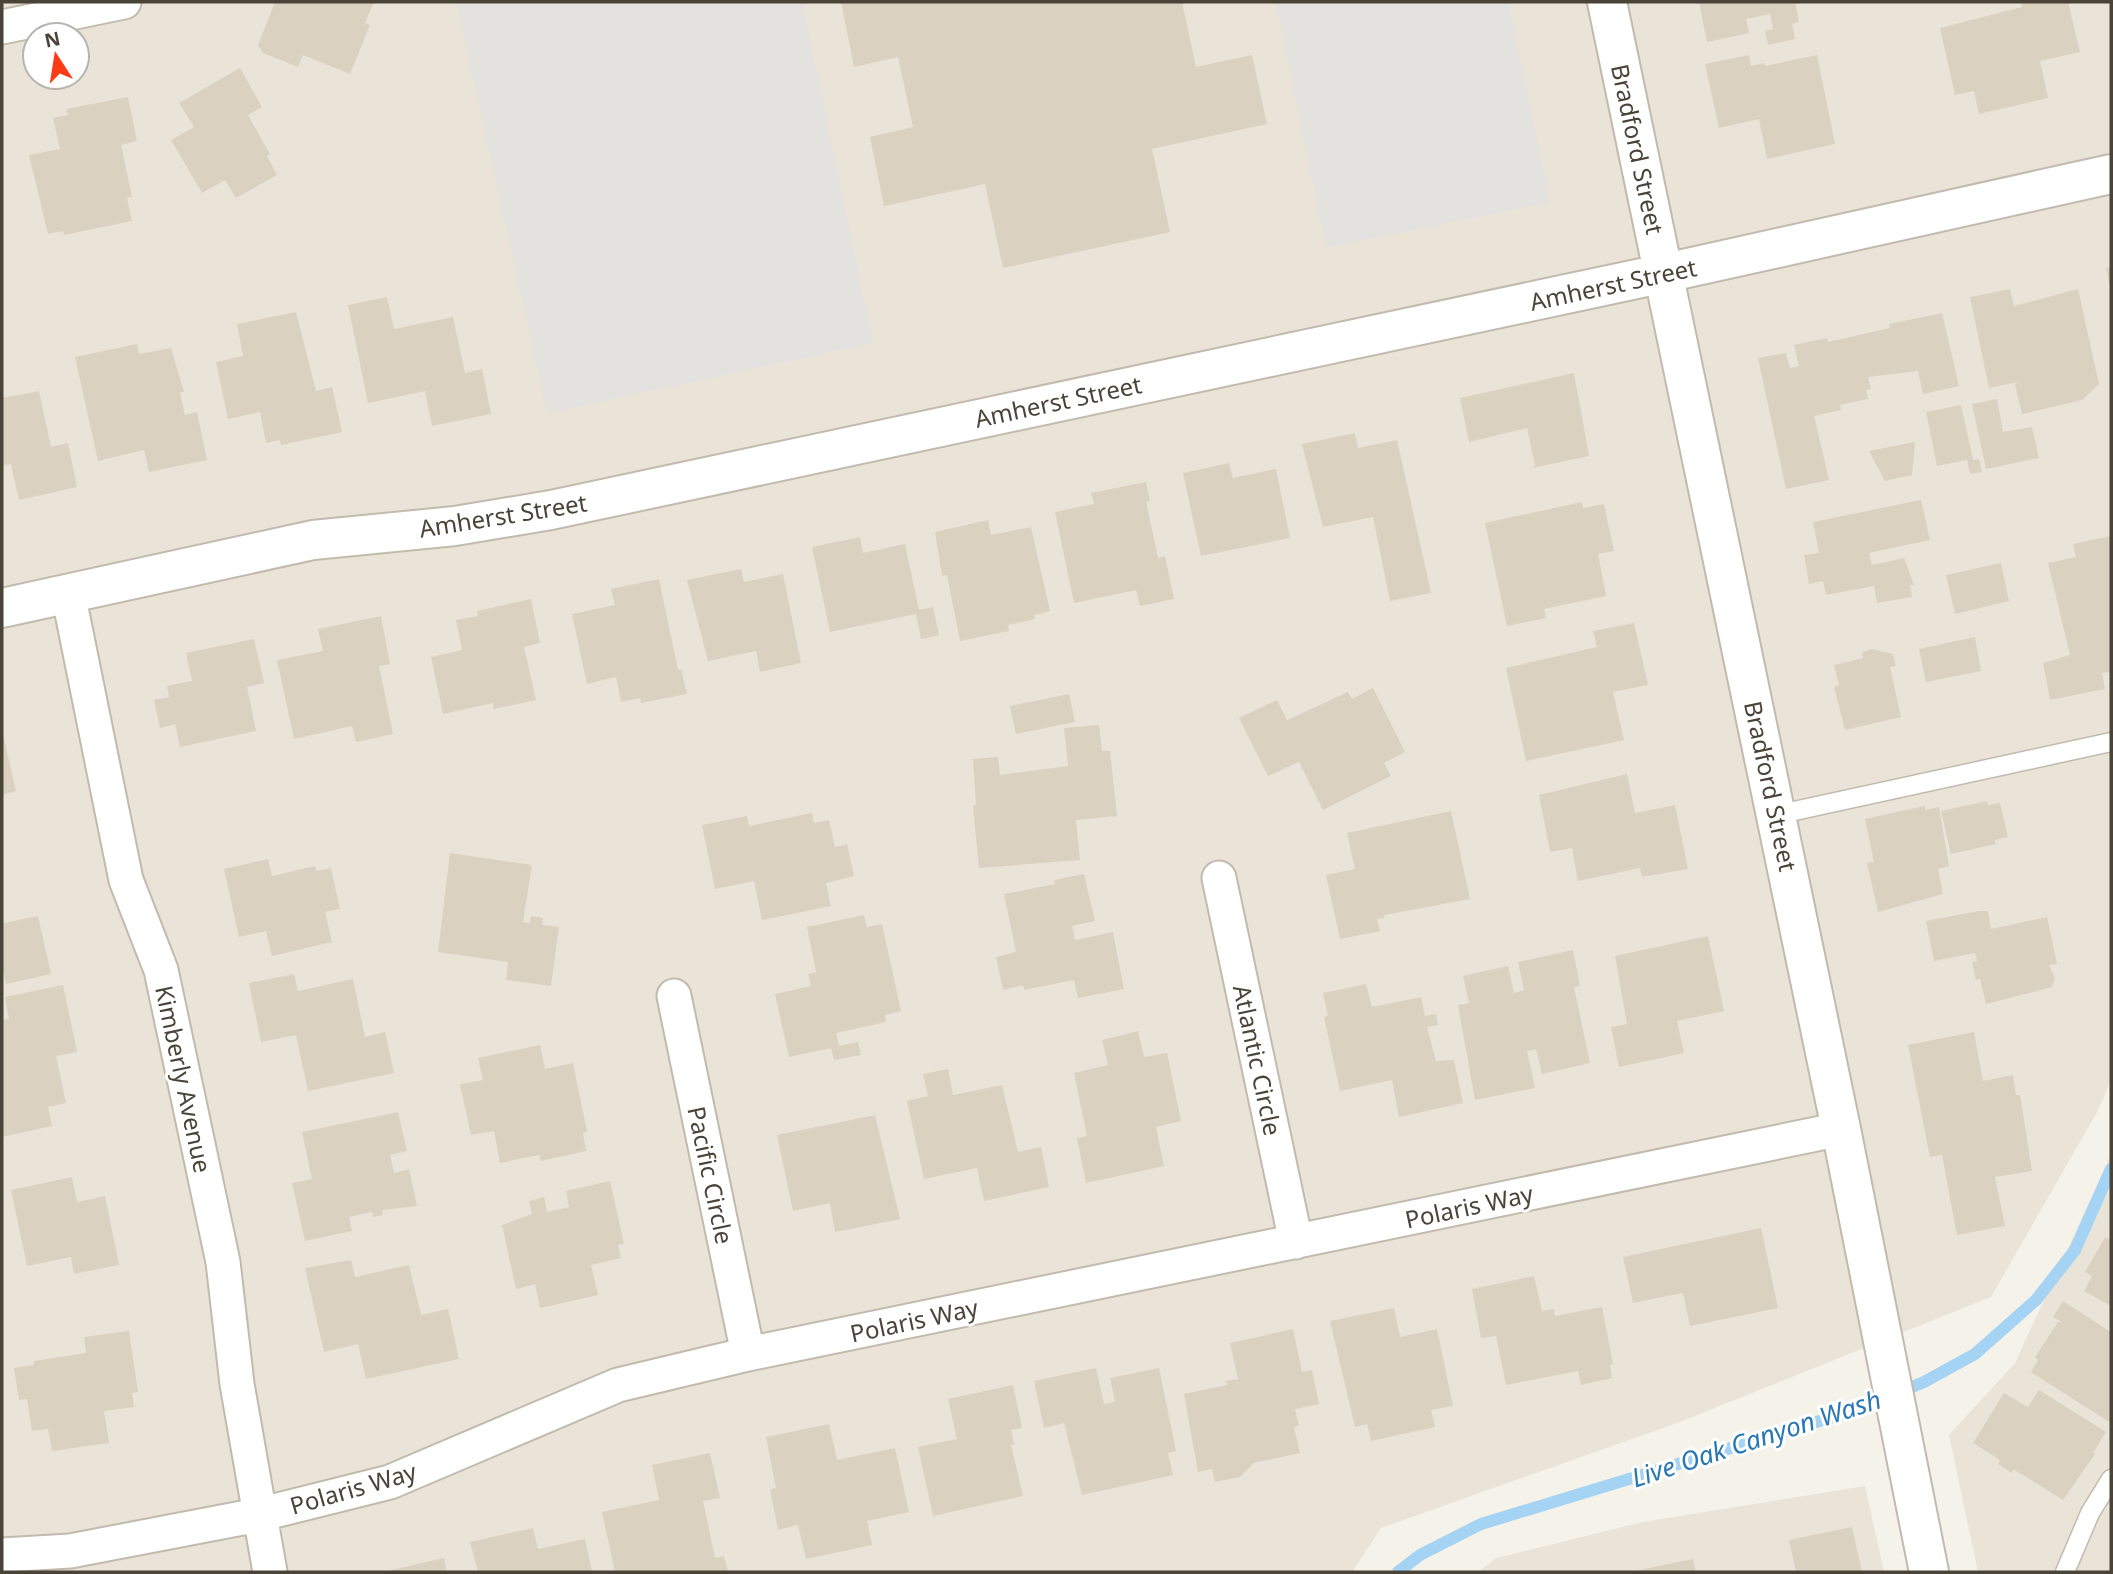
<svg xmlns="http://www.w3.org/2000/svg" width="2113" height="1574" viewBox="0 0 2113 1574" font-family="'Noto Sans',sans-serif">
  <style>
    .residential { fill: #eae4d8; fill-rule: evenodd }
    .parking { fill: #e4e2de }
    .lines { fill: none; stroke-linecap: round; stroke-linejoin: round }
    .stream { stroke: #a4d3f4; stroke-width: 12 }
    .building { fill: #dbd1c1 }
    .service-casing { stroke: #c2baac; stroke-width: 21 }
    .minor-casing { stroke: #c2baac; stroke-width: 37 }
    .tertiary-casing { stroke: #c2baac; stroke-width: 42 }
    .service { stroke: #fff; stroke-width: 18 }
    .minor { stroke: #fff; stroke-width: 33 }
    .tertiary { stroke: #fff; stroke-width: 38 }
    .labels { text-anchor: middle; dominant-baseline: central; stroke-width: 6; stroke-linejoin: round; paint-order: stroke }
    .street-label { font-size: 24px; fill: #4a4337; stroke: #fff }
    .water-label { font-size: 26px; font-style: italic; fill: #2a78b3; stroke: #fff }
  </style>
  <rect width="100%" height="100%" fill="#f5f2ea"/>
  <path class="residential" d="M2 2H2111V1081L2097 1112 1991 1297 1677 1423 1381 1528 1352 1572H2ZM35 35H77V77H35Z
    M2111 1155V1572H1978L1949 1435 2015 1363Z
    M1865 1486 1884 1572H1478L1496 1558 1643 1522Z"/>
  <path class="parking" d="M456 2H802L873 343 547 413Z
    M1276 2H1508L1550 202 1326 248Z"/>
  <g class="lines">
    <path class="stream" d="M1398 1572 1420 1555 1481 1524 1859 1409 1924 1382 1975 1354 2036 1300 2075 1250 2111 1169"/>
  </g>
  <path class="building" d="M275 2H374L365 23 370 25 350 74 303 55 298 67 263 53 258 45Z
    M841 2H1182L1196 67 1252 55 1267 124 1152 149 1170 232 1003 268 985 184 884 206 870 137 913 127 898 57 854 67Z
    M1699 2H1795L1799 22 1792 24 1795 39 1768 45 1765 31 1773 29 1770 14 1746 19 1749 33 1707 42Z
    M2021 2H2068L2080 52 2040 61 2048 98 1979 114 1974 91 1955 95 1940 28 2022 7Z
    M1749 55 1751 66 1764 63 1765 66 1817 55 1835 144 1767 159 1759 119 1719 128 1705 64Z
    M240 68 262 107 248 115 270 154 267 156 277 175 236 198 225 180 202 193 171 140 194 127 179 103Z
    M128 97 137 141 121 145 132 197 127 198 132 221 64 235 63 231 48 234 29 155 60 149 53 118 68 115 66 109Z
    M2111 267V287H2110L2106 268Z
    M2010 289 2014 306 2078 289 2099 384 2082 400 2022 414 2015 385 2018 382 1989 388 1970 297Z
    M387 297 394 329 453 317 465 373 482 369 491 414 432 426 425 391 368 403 348 305Z
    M296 312 316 391 332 387 342 432 281 445 280 440 266 443 260 412 228 419 216 362 243 356 237 324Z
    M1942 313 1959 386 1923 394 1918 371 1868 377 1871 389 1866 390 1868 399 1840 405 1841 410 1814 416 1829 480 1786 489 1758 358 1786 353 1790 368 1799 366 1794 345 1827 338 1828 342 1890 328 1889 324Z
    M137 344 139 354 171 348 184 392H180L185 415 197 412 207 460 149 472 144 450 98 461 75 357Z
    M1574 373 1589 456 1532 468 1535 465 1527 428 1469 442 1460 398Z
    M39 391 51 447 68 443 77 487 19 500 11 464 2 466V398Z
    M1997 399 2003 432 2032 427 2039 458 1986 469 1972 404Z
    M1961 405 1973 460 1979 459 1982 472 1970 474 1967 460 1937 466 1926 412Z
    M1355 433 1358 448 1397 440 1431 593 1390 601 1373 517 1323 527 1302 444Z
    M1915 442 1912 475 1885 481 1869 451Z
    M1229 463 1233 478 1276 469 1290 538 1201 556 1183 473Z
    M1146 482 1150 501 1146 502 1158 558 1165 556 1174 599 1140 606 1136 590 1074 603 1055 512 1094 504 1091 493Z
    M1921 500 1930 540 1869 553 1872 565 1904 558 1914 585H1910L1912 597 1877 603 1874 586 1826 595 1823 581 1809 584 1804 555 1819 553 1813 522Z
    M1582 502 1583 508 1604 504 1614 551 1598 554 1606 596 1544 609 1546 618 1507 626 1485 523Z
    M988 520 991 535 1031 527 1050 611 1034 615 1035 619 1008 625 1009 631 960 641 947 575 942 576 935 532Z
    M2110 536 2111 672 2102 673 2105 689 2050 700 2043 663 2070 655 2048 563 2076 557 2073 544Z
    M860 537 863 553 905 544 919 610 933 607 939 635 921 639 916 614 830 632 812 547Z
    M2001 563 2009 601 1955 614 1946 575Z
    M741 569 744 582 783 574 801 663 760 672 756 651 708 661 687 580Z
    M659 579 678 670 681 669 687 694 641 703 640 698 621 702 616 677 587 684 572 614 615 605 611 589Z
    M531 599 540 643 524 647 536 700 494 709 493 703 443 714 431 657 462 650 456 620 478 616 477 611Z
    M381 616 390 664 379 666 393 734 356 742 352 726 294 739 277 660 323 651 318 629Z
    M1634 623 1648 685 1613 692 1624 740 1526 761 1506 668 1597 647 1593 631Z
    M1975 637 1981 671 1926 682 1919 649Z
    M254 639 264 683 247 687 256 731 180 747 175 724 160 728 154 700 169 697 167 686 192 681 186 653Z
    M1872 649 1893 654 1896 666 1890 667 1901 717 1845 730 1834 687 1839 685 1834 665 1863 658 1862 652Z
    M1373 688 1405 752 1384 763 1391 776 1323 810 1299 762 1268 776 1239 718 1277 700 1287 720 1348 692 1352 699Z
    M1069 694 1075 722 1016 734 1010 706Z
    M1099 725 1102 751H1110L1117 816 1076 820 1080 860 979 868 973 806 976 805 973 759 998 757 1000 775 1068 766 1064 728Z
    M2 730 16 791 2 795Z
    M1627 774 1635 813 1675 805 1688 869 1642 877 1640 868 1578 881 1572 848 1550 852 1539 795Z
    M1987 801 1988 805 2000 803 2008 837 1995 840 1996 844 1951 854 1941 811Z
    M1925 806V810L1939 807 1949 866 1938 869 1943 894 1878 912 1867 863 1874 862 1865 819Z
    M1451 811 1470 899 1384 915 1385 918 1377 919 1380 931 1340 939 1326 875 1355 869 1347 833Z
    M812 813 814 823 829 820 835 847 847 844 854 876 826 883 831 906 762 920 754 881 715 889 702 825 747 816 749 826Z
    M450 853 532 865 523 922 530 923 531 916 543 918 542 925 559 927 551 986 506 980 508 962 438 952Z
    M268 859 272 876 315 866 316 871 331 868 340 909 325 912 332 942 272 956 266 931 239 937 224 869Z
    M1084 874 1095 921 1072 926 1075 940 1113 932 1124 989 1078 998 1074 980 1024 990 1023 985 1003 990 996 957 1016 952 1004 894 1055 884 1054 880Z
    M1979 911H1988L1991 929 2047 917 2057 964 2049 965 2055 978 2052 987 1986 1004 1980 979 1976 980 1972 962 1977 961 1975 953 1934 961 1926 921Z
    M864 915 867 927 882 924 901 1011 885 1015 886 1022 836 1033 839 1046 858 1042 861 1055 834 1060 831 1048 789 1057 775 994 811 986 808 974 816 972 807 927Z
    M38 916 51 974 6 984 2 966V917L4 923Z
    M1708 936 1724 1011 1677 1021 1684 1053 1619 1067 1611 1027 1627 1024 1615 956Z
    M1573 950 1580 986 1574 987 1590 1063 1542 1074 1536 1049 1527 1051 1535 1088 1475 1100 1458 1005 1469 1003 1463 976 1508 966 1514 993 1524 990 1518 962Z
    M294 974 298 991 353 979 365 1037 385 1032 394 1073 308 1091 296 1035 261 1042 249 983Z
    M1366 984 1372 1007 1421 997 1425 1016 1436 1014 1438 1025 1427 1027 1436 1061 1454 1060 1463 1103 1399 1117 1392 1080 1340 1091 1324 1017 1328 1016 1323 993Z
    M63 985 77 1052 56 1056 66 1103 48 1107 52 1126 2 1137V1020L9 1019 5 997Z
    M1138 1031 1144 1057 1167 1053 1181 1121 1156 1127 1164 1166 1086 1183 1077 1138 1087 1136 1074 1073 1108 1065 1102 1040Z
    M1974 1032 1983 1081 2013 1075 2016 1095H2020L2032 1171 1995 1177 2005 1226 1957 1235 1942 1155 1930 1157 1908 1045Z
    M540 1045 545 1069 573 1063 587 1132 583 1133 586 1151 541 1161 539 1155 500 1163 494 1131 471 1135 460 1084 483 1080 478 1058Z
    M948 1069 953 1095 1002 1085 1018 1152 1041 1147 1049 1187 984 1201 977 1168 924 1179 907 1101 928 1096 923 1074Z
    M398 1112 407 1151 390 1155 394 1173 409 1169 417 1206 382 1210 383 1215 373 1217 372 1212 349 1217 352 1231 305 1241 292 1183 312 1179 302 1132Z
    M875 1115 900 1219 835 1232 830 1203 793 1211 777 1135Z
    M72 1177 77 1202 105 1196 119 1265 74 1274 71 1257 27 1266 11 1190Z
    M610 1181 624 1244 618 1245 621 1258 591 1265 598 1295 540 1308 535 1284 516 1289 502 1225 532 1214 529 1201 544 1197 547 1212 569 1207 566 1191Z
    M1761 1228 1778 1308 1690 1326 1683 1293 1633 1303 1623 1257Z
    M2105 1237 2111 1240V1306L2084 1291 2092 1276 2085 1272Z
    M351 1260 355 1277 409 1265 421 1315 448 1309 459 1359 366 1379 358 1344 324 1352 305 1268Z
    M1534 1276 1542 1311 1554 1309 1555 1316 1602 1307 1613 1364 1610 1365 1612 1378 1581 1385 1578 1371 1506 1385 1496 1336 1481 1338 1472 1289Z
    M2063 1301 2111 1332V1423L2031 1372 2038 1360 2035 1357 2058 1322 2063 1323 2053 1317Z
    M1394 1308 1400 1337 1437 1329 1453 1406 1431 1410 1435 1427 1371 1441 1367 1424 1355 1427 1330 1321Z
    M1293 1329 1302 1372 1312 1370 1319 1404 1295 1409 1299 1426 1294 1427 1300 1453 1254 1463 1240 1477 1215 1482 1212 1469 1198 1472 1184 1394 1227 1385 1226 1381 1238 1379 1230 1343Z
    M129 1331 138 1392 132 1393 134 1407 104 1411 109 1443 52 1451 48 1429 32 1431 27 1399 19 1400 14 1368 34 1365V1361L86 1353 84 1337Z
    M1096 1368 1104 1404 1115 1402 1110 1378 1159 1368 1176 1451 1168 1453 1173 1475 1082 1495 1064 1423 1044 1428 1034 1381Z
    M1013 1385 1022 1428 1011 1430 1014 1444 1011 1445 1023 1496 933 1516 918 1447 957 1439 948 1399Z
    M2039 1390 2106 1432 2093 1453 2095 1454 2063 1500 2013 1469 2012 1473 1998 1464 2000 1460 1973 1443 2004 1393 2028 1407Z
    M829 1424 837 1460 895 1448 909 1512 867 1521 872 1545 806 1559 798 1525 778 1530 770 1489 776 1488 766 1437Z
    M710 1453 720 1498 703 1501 715 1558 724 1556 728 1572H615L602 1512 659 1500 652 1465Z
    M1852 1527 1862 1572H1796L1789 1540Z
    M533 1528 538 1549 585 1539 592 1572H478L470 1542Z
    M444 1558 447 1572H387V1571Z
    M1693 1559 1696 1572H1635V1571Z"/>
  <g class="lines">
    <g class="service-casing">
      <path id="service" d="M1776 815 2111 742
        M2065 1572 2090 1513 2111 1479"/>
    </g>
    <g class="minor-casing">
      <path id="minor" d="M2 27 124 2
        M68 593 126 880 161 970 223 1262 237 1384 270 1572
        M1219 878 1296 1242
        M674 996 748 1354
        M2 1555 70 1551 258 1515 390 1482 618 1385 748 1354 1841 1129"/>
    </g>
    <g class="tertiary-casing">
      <path id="tertiary" d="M1607 2 1841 1129 1929 1572
        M2 608 313 540 455 526 551 510 1665 273 2111 174"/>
    </g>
    <use href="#service" class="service"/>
    <use href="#minor" class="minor"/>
    <use href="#tertiary" class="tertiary"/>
  </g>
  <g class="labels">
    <g class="street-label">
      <text transform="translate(1638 149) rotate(78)">Bradford Street</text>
      <text transform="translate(1613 284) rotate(-12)">Amherst Street</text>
      <text transform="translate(1058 401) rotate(-12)">Amherst Street</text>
      <text transform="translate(503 515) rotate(-9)">Amherst Street</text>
      <text transform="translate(1771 786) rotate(78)">Bradford Street</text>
      <text transform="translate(1258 1060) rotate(78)">Atlantic Circle</text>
      <text transform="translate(184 1079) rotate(78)">Kimberly Avenue</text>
      <text transform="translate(711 1175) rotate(78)">Pacific Circle</text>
      <text transform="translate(1469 1206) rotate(-12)">Polaris Way</text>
      <text transform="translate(914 1320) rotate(-12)">Polaris Way</text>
      <text transform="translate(353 1488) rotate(-16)">Polaris Way</text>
    </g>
    <g class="water-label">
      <text transform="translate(1756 1438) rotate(-18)">Live Oak Canyon Wash</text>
    </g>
  </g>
  <rect width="2113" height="1574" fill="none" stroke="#4a4337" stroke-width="7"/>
  <g transform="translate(56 56) rotate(348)"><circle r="33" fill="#ffffff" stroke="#b7b4af" stroke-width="2"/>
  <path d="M0-5L12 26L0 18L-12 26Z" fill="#ff3b17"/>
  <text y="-10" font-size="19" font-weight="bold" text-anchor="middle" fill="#4a4337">N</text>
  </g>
</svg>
